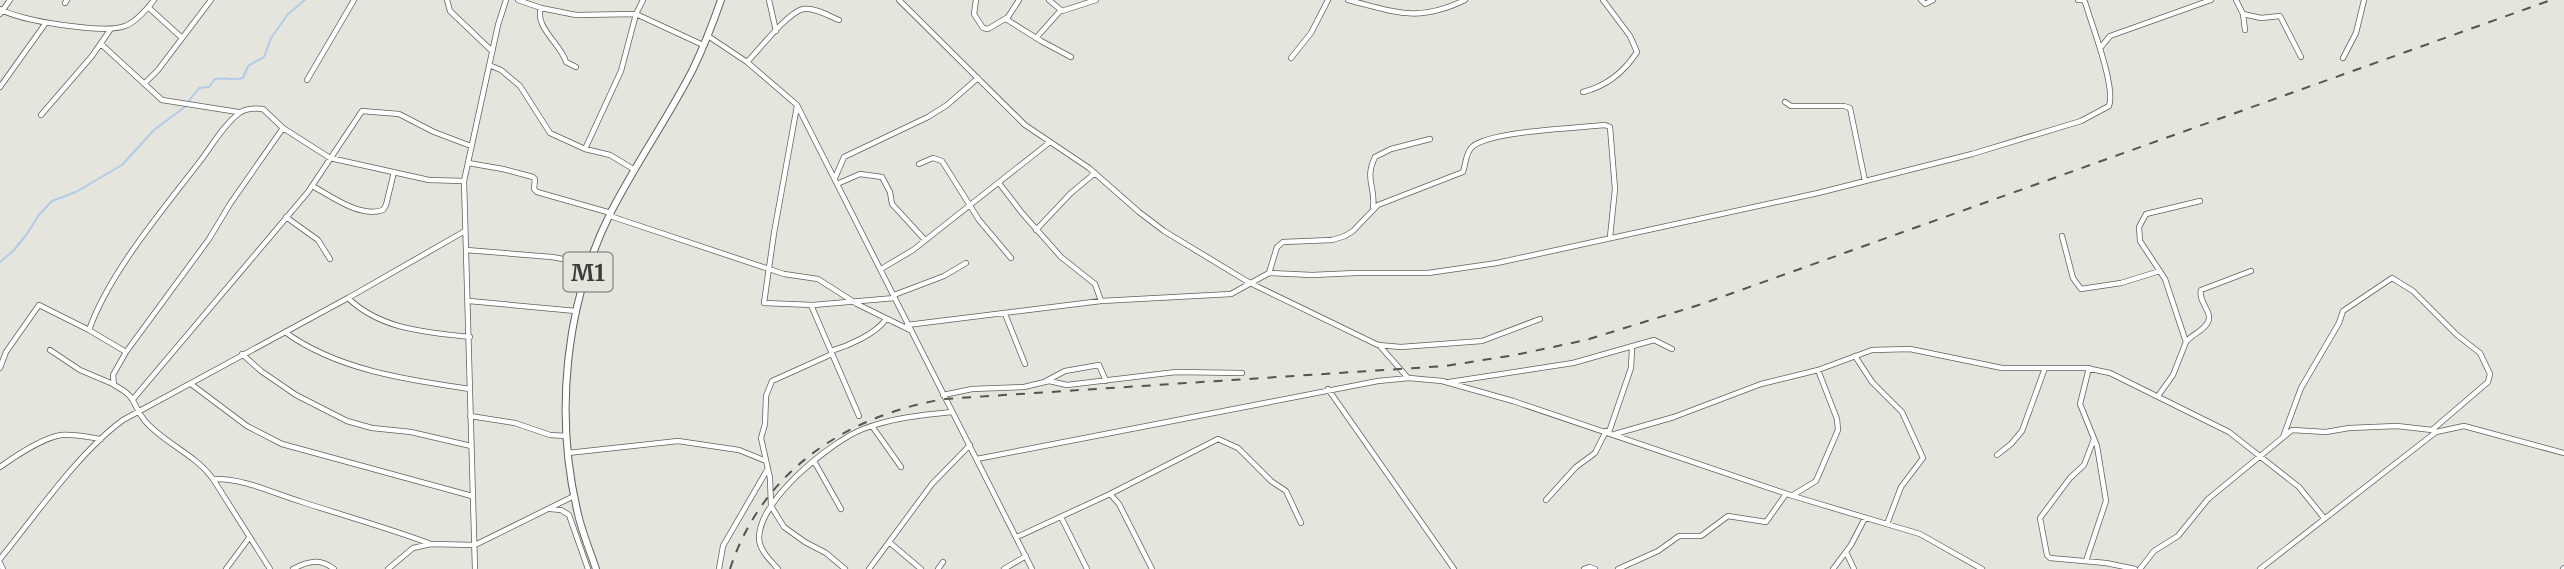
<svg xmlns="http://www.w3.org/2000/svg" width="2564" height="569" viewBox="0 0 2564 569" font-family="Merriweather,serif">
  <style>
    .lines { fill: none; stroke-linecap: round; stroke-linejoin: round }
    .stream { stroke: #b3cbe6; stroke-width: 2 }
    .street-casing { stroke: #61605a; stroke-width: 6 }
    .primary-casing { stroke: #61605a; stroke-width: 8 }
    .street { stroke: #fff; stroke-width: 4.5 }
    .primary { stroke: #fff; stroke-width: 6 }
    .rail { stroke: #555450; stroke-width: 2; stroke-dasharray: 9 9; stroke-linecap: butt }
    .labels { text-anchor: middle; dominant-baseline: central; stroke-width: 7; stroke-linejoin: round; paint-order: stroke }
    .shield { fill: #e5e4dd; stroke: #6f6e6a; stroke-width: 2 }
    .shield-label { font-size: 23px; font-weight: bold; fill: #3c3b38 }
  </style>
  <rect width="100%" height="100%" fill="#e5e4dd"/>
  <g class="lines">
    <path class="stream" d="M188 102 199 88 209 87 215 79C225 77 233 81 243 78L248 66 264 57 271 38 288 14 305 0
      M0 262 13 251 27 234 38 216 52 201 76 192 122 165 154 130 186 106"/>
    <g class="street-casing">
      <path id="street" d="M447 0 450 11 492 51
        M518 0 541 8 576 15 636 14 703 45
        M769 0 776 31
        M899 0 1025 125 1089 168 1139 212 1164 231 1250 283 1378 345 1401 347 1482 341 1540 319
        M976 0 974 14 983 28 988 29 1008 17 1019 0
        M1049 0 1062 11 1096 0
        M1348 0C1396 12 1417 23 1465 0
        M1921 0 1925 4 1933 0
        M2236 0 2243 14 2245 30
        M65 3 67 0
        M148 7 182 38
        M541 8C534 27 561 44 566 62L576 67
        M0 9C20 21 104 34 125 26 136 22 147 9 154 0
        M0 14 10 0
        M2243 14 2261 18 2280 16 2301 57
        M1006 19 1041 41 1071 57
        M708 36 747 62 797 105 1032 569
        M1036 38 1061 10
        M101 44 162 100 238 112
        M2101 47 2110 36 2211 0
        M1291 58 1311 33 1328 0
        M2343 58 2356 33 2364 0
        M747 62C759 50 787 13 803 9 814 7 829 16 839 20
        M489 65 501 70 520 86 550 133 585 149 610 155 635 170
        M307 80 354 0
        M144 84 158 70 211 0
        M0 87 45 24
        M1583 92C1607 86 1624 72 1637 52L1630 36 1603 0
        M1785 102 1791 106H1844L1850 108 1865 181
        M797 106 774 233 764 303 813 305 895 298
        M41 115 92 56 110 30
        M585 149 621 71 636 14 643 0
        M468 163 503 169 533 177 535 179 534 189 537 192 611 213
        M919 164 933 158 942 161 979 220 1011 258
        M835 178 844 157 928 117 947 105 978 78
        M999 183 1022 213 1061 257 1095 284 1101 301
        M837 184 860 174 882 177 890 192 892 204 925 240
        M312 186C332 196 359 218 383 210L386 205 394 172
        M1373 207C1376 187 1364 180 1375 157L1391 149 1430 139
        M610 216 784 274 818 279 857 304 910 330
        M286 217 318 240 330 259
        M1036 230 1071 193 1095 173
        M2062 236 2073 278 2081 289 2121 283 2160 271
        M466 250 552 257 590 264
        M881 269 913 250 1050 142
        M1269 273 1277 247 1283 242 1332 240 1345 236 1353 231 1378 205 1463 172C1466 164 1465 154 1472 147 1489 131 1578 128 1605 125L1610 127 1615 189 1610 237
        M894 295 944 276 966 263
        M348 298C381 330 427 332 470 337
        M469 301 576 311
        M811 305 859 416
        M1005 314 1025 364
        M907 325 1101 301 1231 294 1269 273 1312 275 1356 273H1428L1497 263 1818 193 1972 154 2081 121 2109 106C2116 87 2092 26 2086 5L2084 0H2078
        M89 330C109 273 164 208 201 160 213 144 223 126 238 114 245 108 254 108 263 109L283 128 330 158 429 180 464 181
        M285 332C337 370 408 380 470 389
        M2186 342C2192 334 2204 331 2208 322 2213 312 2198 302 2201 290L2251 271
        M1379 345 1408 378
        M50 350 80 370 113 384
        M831 351C848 346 876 334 886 319
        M126 352 209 239 230 204 283 128
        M242 354 261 371 296 395 347 421 372 428 411 432 471 446
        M832 354 772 381 766 396 765 424 761 438 770 478 771 506 784 527 805 542 826 553 845 569
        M1855 356 1872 382 1902 412 1923 458 1901 487 1887 524
        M0 368 6 352 39 305 89 330 126 352 113 375 114 385C139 398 131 404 145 421 165 444 195 454 213 479 244 478 272 493 302 502 345 516 389 528 431 544
        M1046 381 1065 371 1099 365 1106 381
        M1449 382 1573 363 1654 340 1672 349
        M191 384 247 426 282 444 472 496
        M1328 389 1454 569
        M943 395 972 389 1024 387 1049 381 1067 385 1176 372 1242 373
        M2158 396 2173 375 2186 342 2165 279 2140 241 2139 227 2146 214 2200 201
        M134 398 308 192 362 111 399 114 434 132 471 146
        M470 416 515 423 550 435 566 436
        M872 426 901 467
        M1609 432 1631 368 1632 348
        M1615 434 1674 417 1761 384 1818 370 1872 350 1910 349 2002 368H2086L2110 373 2229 432 2299 487 2324 518
        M2283 437 2301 388 2339 323 2343 311 2392 278 2413 291 2457 335 2480 353 2490 374 2488 382 2432 430
        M2094 439 2084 465 2070 478 2040 518 2047 555 2050 558 2106 563 2135 569
        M568 453 678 441 739 450 766 461
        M1997 455 2011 444 2022 431 2045 368
        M977 459 1378 381 1409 378 1442 381 1513 401 1793 496 1920 534 1982 569
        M814 461 841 509
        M0 467C14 457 43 438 61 435 74 434 88 437 101 439
        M213 479 270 569
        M1110 494 1119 504 1152 569
        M1793 495 1816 481 1838 430 1837 419 1818 370
        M1546 500 1576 467 1595 453 1606 431
        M551 509 561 510 569 515 588 569
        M1061 517 1087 569
        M1017 537 1110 494 1218 439 1238 448 1271 481 1286 491 1301 523
        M889 542 921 569
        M1846 552 1854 569
        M0 559C36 515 78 453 123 420L348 298 465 231
        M2086 561 2106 501 2097 446 2080 404 2089 368
        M0 563 3 569
        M226 569 249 538
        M293 569C308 561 320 558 334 569
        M388 569 413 548 431 544 475 545 574 496
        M475 569 464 181 498 25 506 0
        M719 569 723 546 767 470
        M778 569C771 561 759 550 759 538 759 500 830 442 863 429 892 418 921 415 952 412
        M869 569 932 484 970 445
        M938 569 943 562
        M1004 569 1026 556
        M1584 569 1589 567 1595 569
        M1618 569 1658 551 1679 536H1701L1728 516 1766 522 1786 494
        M1833 569 1851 545 1865 518
        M2140 569 2154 551 2178 536 2208 499 2292 430 2326 432 2349 428 2397 426 2432 430
        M2260 569 2436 432 2464 426 2564 453
        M2563 569 2564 568"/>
    </g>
    <g class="primary-casing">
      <path id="primary" d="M596 569C590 551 582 532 578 514 554 415 565 303 611 212 636 163 668 118 693 69 704 46 713 23 721 0"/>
    </g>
    <use href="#street" class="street"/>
    <use href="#primary" class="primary"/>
    <path class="rail" d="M730 569C762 471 846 416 944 399L1445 366 1515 355 1586 340 1702 304 2551 0"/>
  </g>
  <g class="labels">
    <rect class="shield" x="563.5" y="252.5" width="49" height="39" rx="5"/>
    <g class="shield-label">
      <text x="588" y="272">M1</text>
    </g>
  </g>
</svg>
